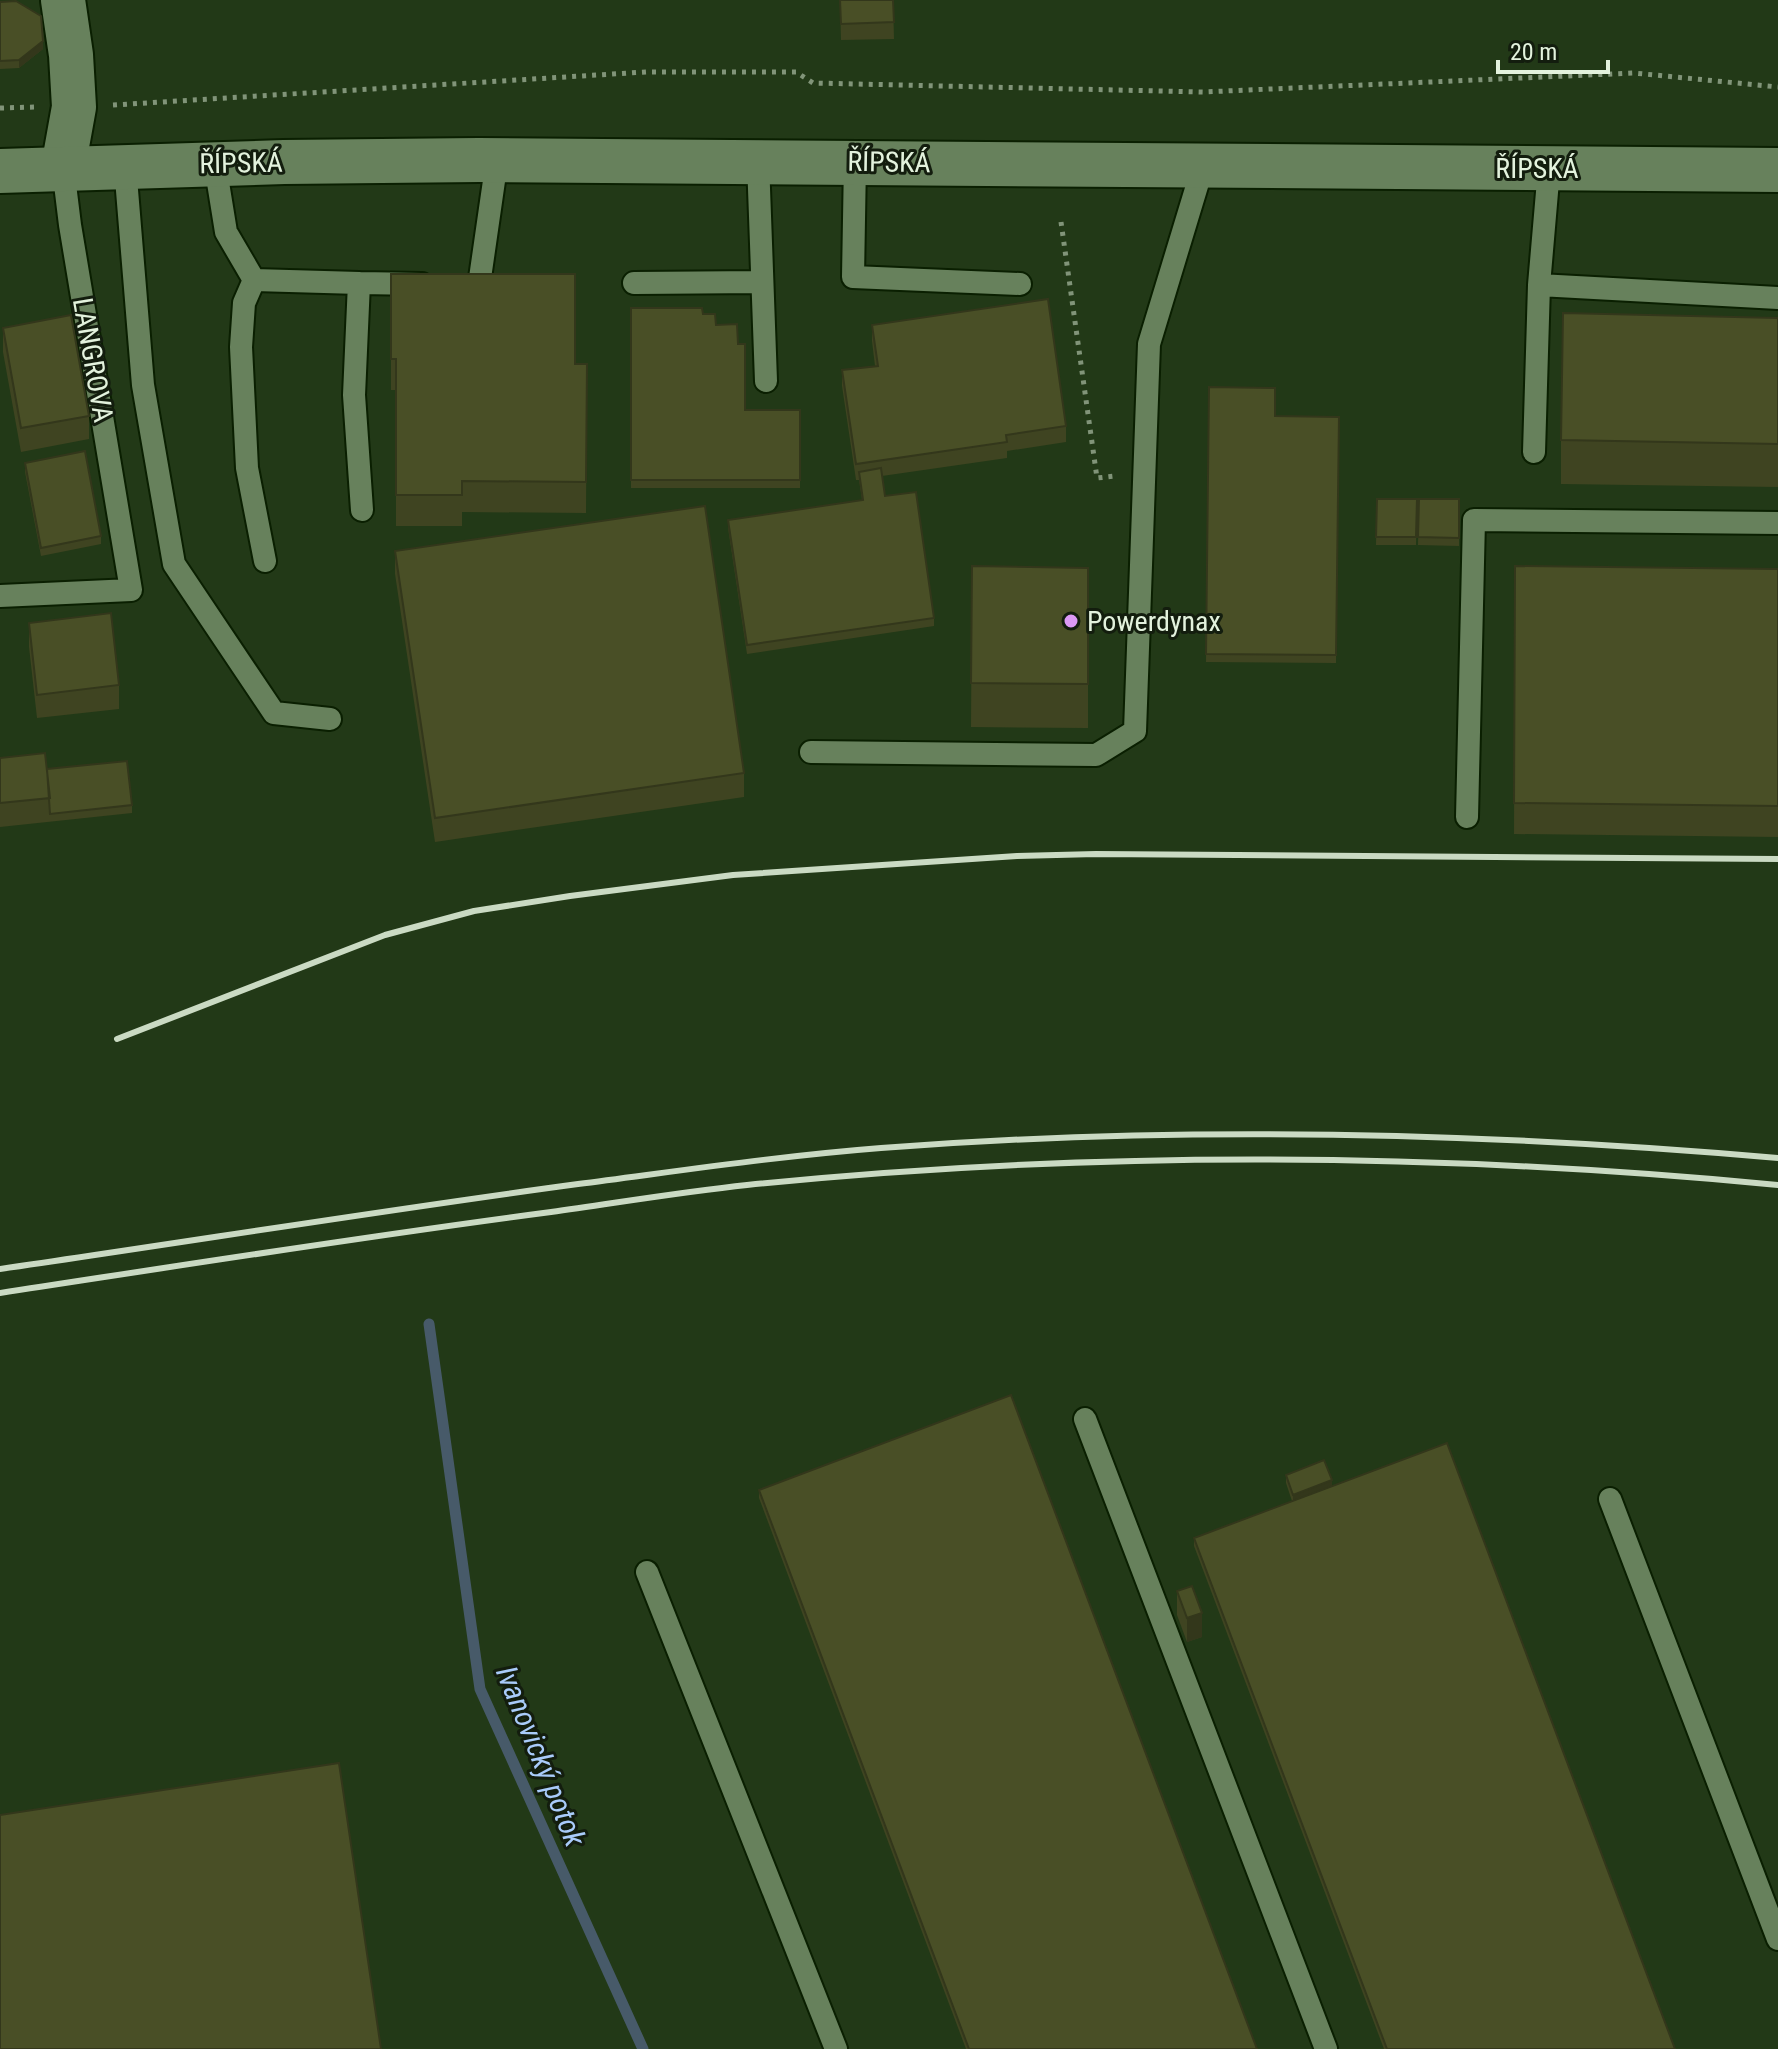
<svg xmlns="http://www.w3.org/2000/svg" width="1778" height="2049" viewBox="0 0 1778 2049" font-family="'Roboto Condensed',sans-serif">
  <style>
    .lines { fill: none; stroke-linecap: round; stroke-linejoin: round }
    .stream { stroke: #475a69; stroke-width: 11 }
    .service-casing { stroke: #0a1f01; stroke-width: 26 }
    .minor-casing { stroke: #0a1f01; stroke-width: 48 }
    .tertiary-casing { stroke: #0a1f01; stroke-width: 48 }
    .path { stroke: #819479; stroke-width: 5; stroke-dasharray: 4 6; stroke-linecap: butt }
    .service { stroke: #67815c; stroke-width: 22 }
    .minor { stroke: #67815c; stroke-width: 44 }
    .tertiary { stroke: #67815c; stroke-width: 44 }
    .rail { stroke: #cadac3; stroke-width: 6 }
    .wall { fill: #3f4421 }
    .shaded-wall { fill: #33371b }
    .building { fill: #494f26; stroke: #33371b; stroke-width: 2 }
    .poi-dot { fill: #dc99f5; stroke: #131d0e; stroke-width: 3 }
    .labels { text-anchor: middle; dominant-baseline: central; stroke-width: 6; stroke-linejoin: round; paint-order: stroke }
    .street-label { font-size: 28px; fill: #e3f2dd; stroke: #131d0e }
    .poi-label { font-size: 28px; fill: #e3f2dd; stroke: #131d0e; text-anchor: start }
    .water-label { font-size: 30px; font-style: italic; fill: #a9cbfa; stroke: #131d0e }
  </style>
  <rect width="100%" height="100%" fill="#223917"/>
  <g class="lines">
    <path class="stream" d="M429 1324 480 1689 643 2049"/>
    <g class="service-casing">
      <path id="service" d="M758 161 766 381
        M855 162 853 277 1020 284
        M215 164 226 232 254 280 359 283 354 395 362 510
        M125 166 143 385 174 564 274 713 330 719
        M254 280 244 303 241 347 247 468 265 561
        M359 283 422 284
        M634 283 762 282
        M479 285 497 160
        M1539 285 1778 298
        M1534 452 1539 285 1549 169
        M0 596 131 590 70 225 63 168
        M811 752 1096 755 1135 731 1149 344 1203 166
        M1467 817 1474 520 1778 523
        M1085 1419 1326 2049
        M1610 1499 1778 1939
        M647 1572 836 2049"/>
    </g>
    <g class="minor-casing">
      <path id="minor" d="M63 0 71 55 74 107 63 168"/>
    </g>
    <g class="tertiary-casing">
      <path id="tertiary" d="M0 171 284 162 479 160 1778 170"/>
    </g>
    <path class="path" d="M113 105 646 72H796L813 83 1203 92 1634 73 1778 87
      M0 108 35 107
      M1061 222 1097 478 1115 476"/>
    <use href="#service" class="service"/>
    <use href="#minor" class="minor"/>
    <use href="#tertiary" class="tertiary"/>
    <path class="rail" d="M117 1039 385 935 474 911 570 896 733 875 1017 856 1096 854 1778 859
      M0 1269C193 1241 385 1210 578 1184 679 1171 779 1156 881 1148 1180 1125 1480 1132 1778 1158
      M0 1293C184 1265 367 1236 551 1212 616 1203 681 1192 747 1185 1090 1150 1435 1152 1778 1185"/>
  </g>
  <path class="wall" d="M840 0H893L894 39 841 40Z
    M0 2 43 49 19 68 0 69Z
    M391 274 575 364H587L586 513 462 512V526H396V390H391Z
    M631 308 716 325 738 344 745 410H800V488H631Z
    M1778 318V487L1561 484V440Z
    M872 325 1066 426V442L1007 451V458L882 476 885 496 934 618V626L747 654 728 528V520L862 500 859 480H856L842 386V370L875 366 872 341Z
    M3 328 89 416V439L21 452 3 352Z
    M1209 387 1275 416 1339 417 1336 663 1206 662Z
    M25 463 101 536V544L41 556 25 472Z
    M1377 499H1417L1416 545H1376Z
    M1419 499H1459V546L1418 545Z
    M395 551 744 773V797L435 842 395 574Z
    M972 566 1088 568V728L971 727Z
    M1515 566 1778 569V837L1514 834Z
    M29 623 119 685V709L37 718 29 647Z
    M0 758 47 769 132 805V813L0 827Z
    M1286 1475 1332 1486 1675 2049H1384L1194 1546V1538L1292 1501 1286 1483Z
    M759 1490 1257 2049H966L759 1498Z
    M1177 1591 1202 1637 1187 1642 1177 1615Z"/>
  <path class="shaded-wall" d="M43 41V49L19 68V60Z
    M1332 1480V1489L1293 1503V1495Z
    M1202 1613V1637L1187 1642V1618Z"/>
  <path class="building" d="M840 0H893L894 22 841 24Z
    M16 1 41 16 43 41 19 60 0 61V2Z
    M391 274H575V364H587L586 482 462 481V495H396V359H391Z
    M1048 299 1066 426 1006 435 1007 442 856 464 842 370 878 366 872 325Z
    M631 308H702L703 314H715L716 325 737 324 738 344H745V410H800V480H631Z
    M1563 313 1778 318V444L1561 440Z
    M71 315 89 416 21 428 3 328Z
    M1209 387 1275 388V416L1339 417 1336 655 1206 654Z
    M85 451 101 536 41 548 25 463Z
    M881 468 885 496 916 492 934 618 747 645 728 520 863 500 859 472Z
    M1377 499H1417L1416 537H1376Z
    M1419 499H1459V538L1418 537Z
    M705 506 744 773 435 818 395 551Z
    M972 566 1088 568V684L971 683Z
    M1515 566 1778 569V806L1514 803Z
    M111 613 119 685 37 695 29 623Z
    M45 753 50 798 0 803V758Z
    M127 761 132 805 50 814 47 769Z
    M1011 1395 1257 2049H969L759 1490Z
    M1447 1443 1675 2049H1387L1194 1538Z
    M1324 1460 1332 1480 1293 1495 1286 1475Z
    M1192 1586 1202 1613 1187 1618 1177 1591Z
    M339 1763 381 2049H0V1815Z"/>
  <circle class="poi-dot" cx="1071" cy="621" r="8"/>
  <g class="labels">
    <g class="street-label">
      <text transform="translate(889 162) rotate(1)">ŘÍPSKÁ</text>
      <text transform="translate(241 163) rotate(-1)">ŘÍPSKÁ</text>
      <text x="1537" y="168">ŘÍPSKÁ</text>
      <text transform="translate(93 360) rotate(80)">LANGROVA</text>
    </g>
    <g class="poi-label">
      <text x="1087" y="621">Powerdynax</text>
    </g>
    <g class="water-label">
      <text transform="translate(541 1756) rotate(68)">Ivanovický potok</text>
    </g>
  </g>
  <path d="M1498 60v12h110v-12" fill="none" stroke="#e3f2dd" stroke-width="4"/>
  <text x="1510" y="60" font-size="24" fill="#e3f2dd" stroke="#131d0e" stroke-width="6" paint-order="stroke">20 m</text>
</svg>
